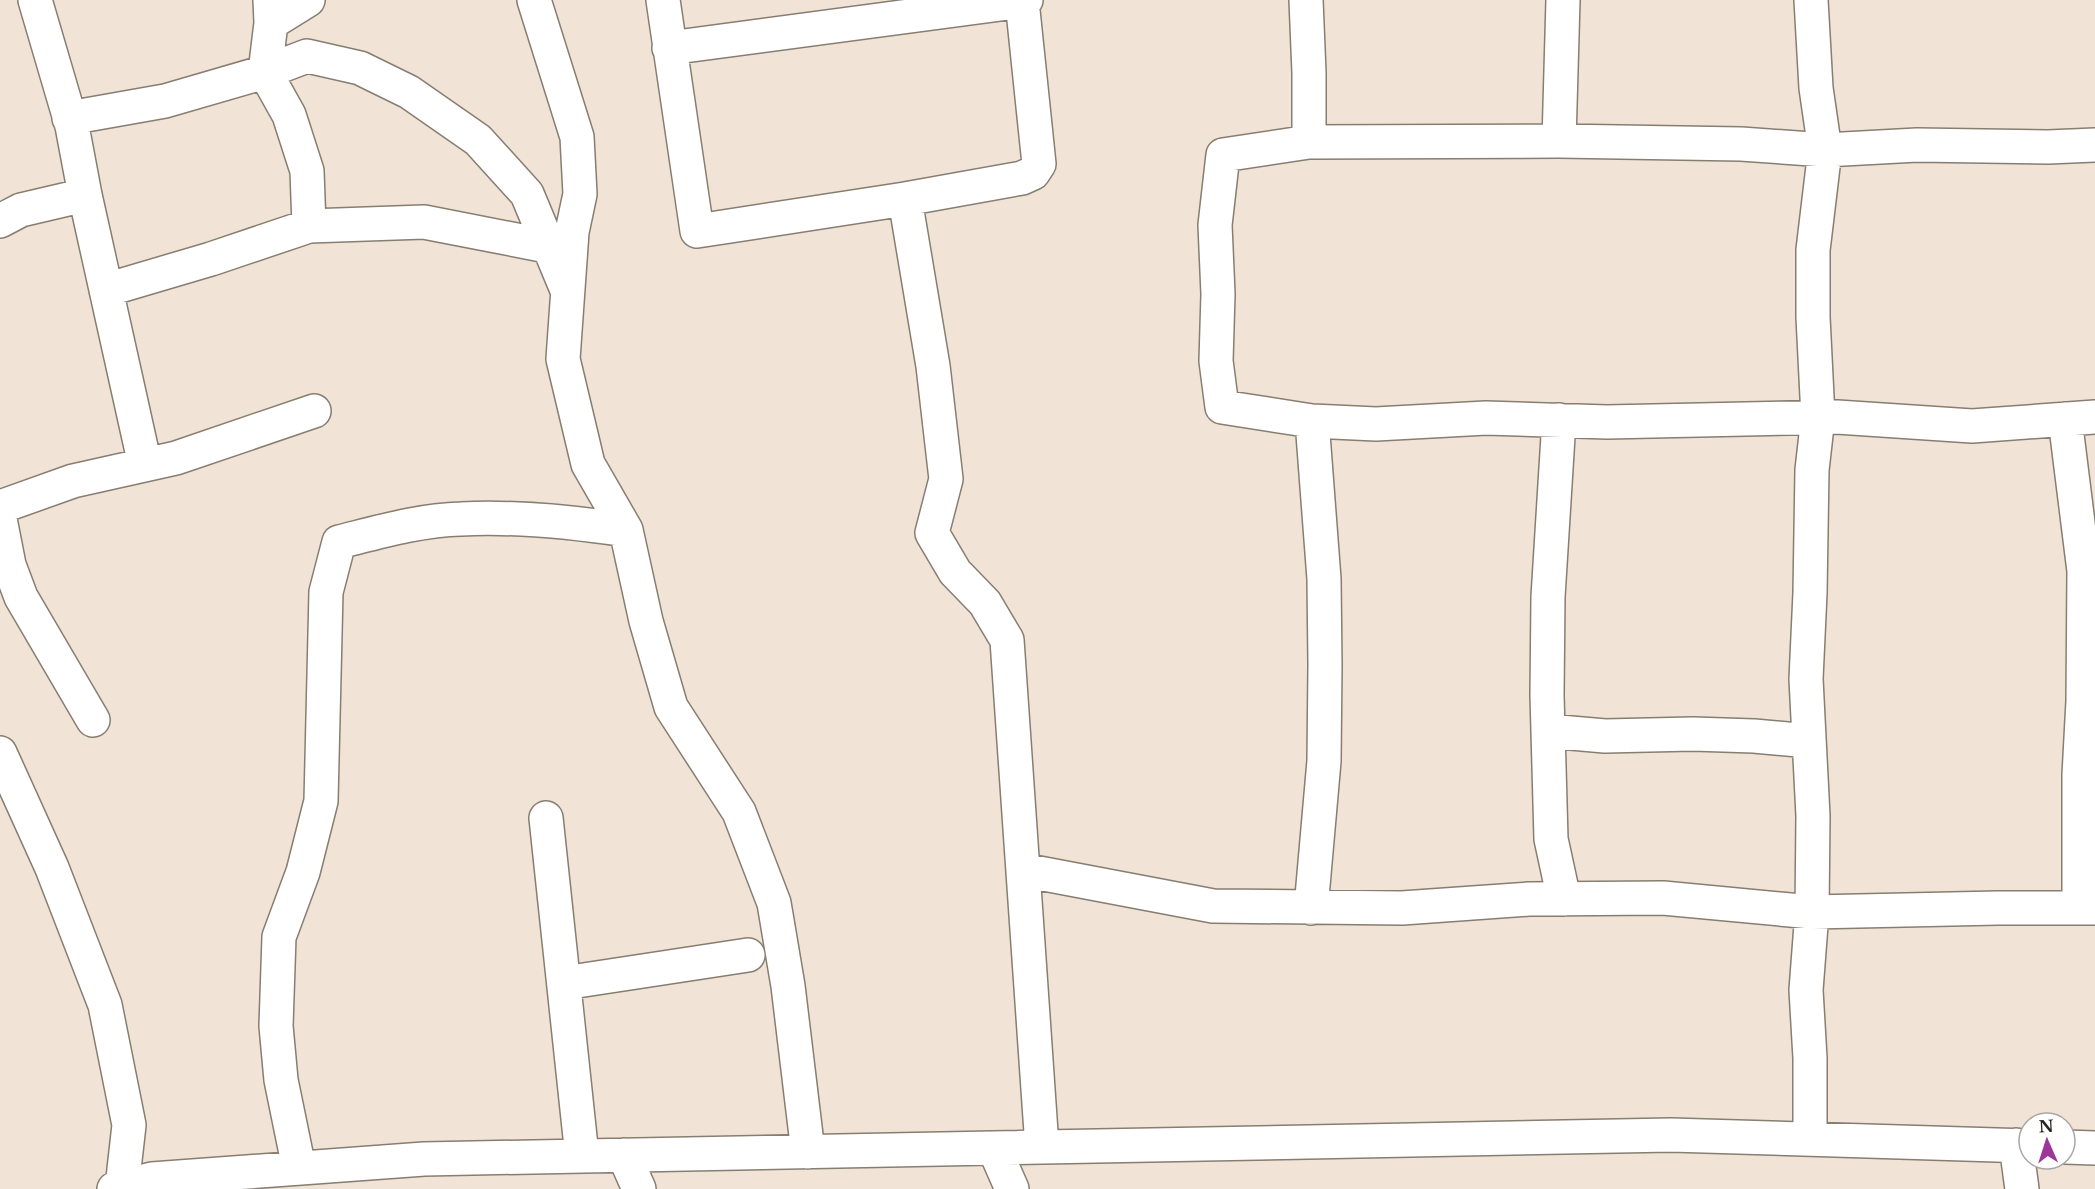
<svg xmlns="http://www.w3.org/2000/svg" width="2095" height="1189" viewBox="0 0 2095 1189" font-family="'Libre Baskerville',serif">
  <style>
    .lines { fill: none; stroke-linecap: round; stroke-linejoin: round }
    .minor-casing { stroke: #877d71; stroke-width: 36 }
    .minor { stroke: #fff; stroke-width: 33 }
  </style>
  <rect width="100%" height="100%" fill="#f1e4d7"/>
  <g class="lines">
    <g class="minor-casing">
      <path id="minor" d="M35 0 72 126 85 195 145 465
        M270 0 271 23 265 72 289 115 307 171 309 226
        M534 0 577 137 580 194 572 232 563 359 588 464 626 530 646 621 671 707 739 812 774 903 788 986 808 1152
        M663 0 697 231 905 199
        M1026 0 1022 1 1039 164 1033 173 1022 178 905 199 933 366 946 479 932 533 955 572 985 603 1007 640 1042 1147
        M1306 0 1309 73V142
        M271 23 308 0
        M669 48 1022 1
        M69 118 165 101 265 72 307 56 360 68 409 92 478 140 527 194 567 290
        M1559 141 1563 0
        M2095 145 2048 147 1917 145 1825 150 1741 144 1559 141 1309 142 1223 155 1215 225 1218 294 1216 361 1222 407 1312 421 1376 424 1486 418 1607 422 1837 417 1972 426 2095 417
        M0 221 21 210 85 195
        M106 290 211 259 309 226 424 222 547 246
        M2065 419 2084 571 2083 701 2079 775V908
        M1559 420 1548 597 1547 695 1551 839 1564 899
        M0 507 73 481 176 458 314 411
        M0 519 9 565 21 597 93 720
        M1548 731 1605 736 1693 734 1754 736 1809 741
        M0 753 52 868 105 1005 129 1125 122 1187
        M546 818 582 1156
        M1023 870 1213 906 1402 908 1529 899 1663 898 1812 912 1998 908H2095
        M1311 908 1324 761 1325 665 1324 579 1312 421
        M564 983 748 955
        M1810 1139V1058L1806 990 1812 912 1813 816 1806 679 1810 593 1812 470 1818 417 1813 317V250L1825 150 1816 88 1811 0
        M2016 1145 2022 1189
        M2065 1147 2095 1148
        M994 1148 1012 1189
        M624 1155 639 1189
        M299 1168 281 1080 276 1026 279 937 303 872 321 801 326 592 339 542C379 532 420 520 461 519 516 516 572 522 626 530
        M114 1189 152 1179 424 1159 1671 1135 2029 1146"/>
    </g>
    <use href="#minor" class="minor"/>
  </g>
  <g transform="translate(2047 1141) rotate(357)"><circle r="28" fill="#ffffff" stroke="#a9a7a5" stroke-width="1.5"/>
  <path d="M0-4.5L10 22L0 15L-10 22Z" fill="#9d369a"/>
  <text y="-9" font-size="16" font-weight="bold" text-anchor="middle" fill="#27231e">N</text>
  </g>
</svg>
